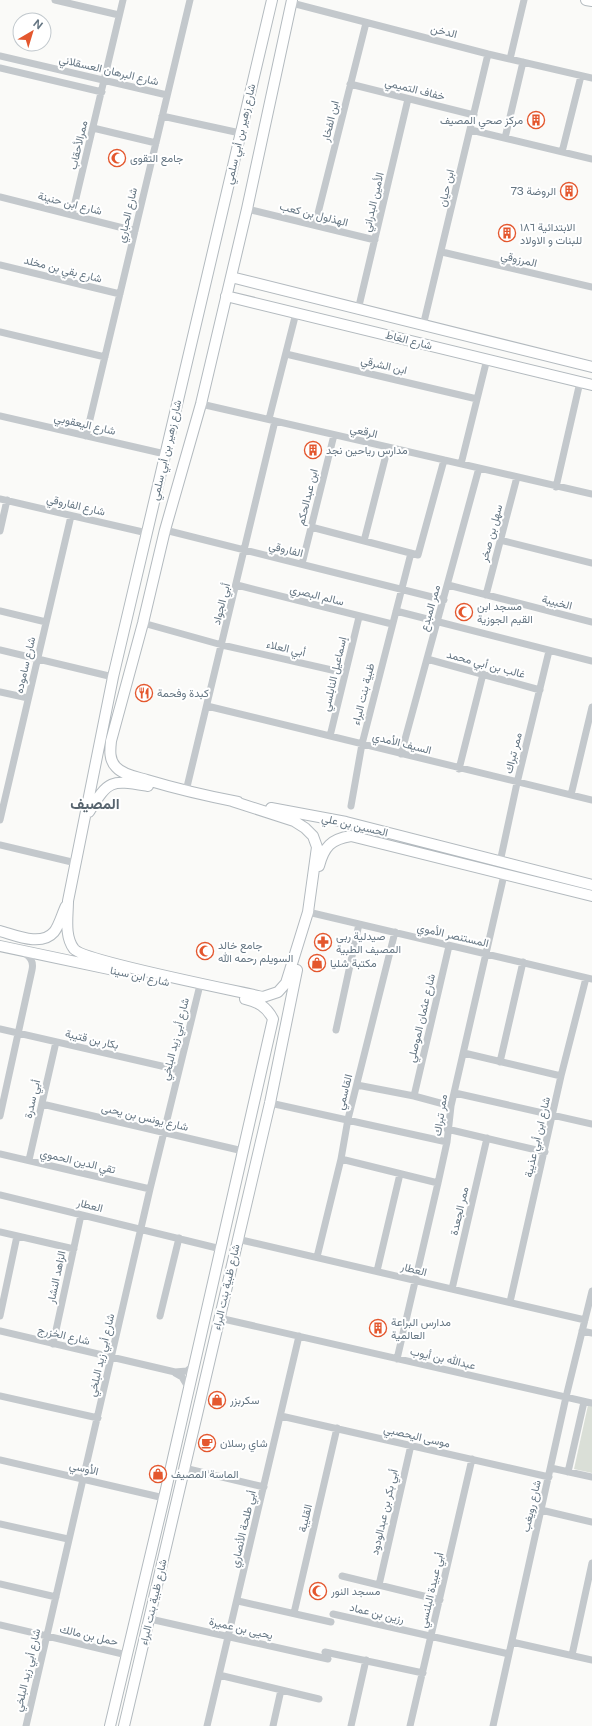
<svg xmlns="http://www.w3.org/2000/svg" width="592" height="1726" viewBox="0 0 592 1726" font-family="'Public Sans',Vazirmatn,sans-serif">
  <style>
    .green { fill: #dadfd7 }
    .lines { fill: none; stroke-linecap: round; stroke-linejoin: round }
    .secondary-casing { stroke: #b3babf; stroke-width: 12 }
    .street { stroke: #c3c8cc; stroke-width: 7 }
    .secondary { stroke: #fff; stroke-width: 10 }
    .labels { text-anchor: middle; dominant-baseline: central; stroke-width: 4; stroke-linejoin: round; paint-order: stroke }
    .street-label { font-size: 11px; fill: #657683; stroke: #fff }
    .poi-label { font-size: 11px; fill: #657683; stroke: #fff; text-anchor: start }
    .district-label { font-size: 15px; font-weight: bold; fill: #57646e; stroke: #fff }
  </style>
  <rect width="100%" height="100%" fill="#fafaf8"/>
  <path class="green" d="M588 1405 592 1406V1473L574 1469Z"/>
  <g class="lines">
    <g class="secondary-casing">
      <path id="secondary" d="M586 0 592 1
        M231 277 592 367
        M226 296 592 385
        M232 801 294 821 305 828 313 836 317 847 308 912 286 983 278 992 263 997C237 991 84 961 74 949 64 936 68 916 68 901L113 677 272 0
        M238 802C207 796 177 789 147 780 137 777 123 775 116 767 109 760 110 750 111 741L143 623 165 530 201 404 247 209 292 0
        M271 808 346 822 592 885
        M89 812C109 779 111 780 148 786
        M319 866C324 847 331 839 351 836L592 896
        M0 931C15 935 41 947 54 932 59 926 62 914 66 906
        M0 946 123 972
        M110 1726 164 1498 273 1019C266 1006 258 1002 245 999
        M124 1726 270 1103 297 970"/>
    </g>
    <path class="street" d="M55 0 119 15
      M292 3 488 54 592 78
      M0 56 167 95
      M510 59 524 0
      M0 68 102 92
      M350 84 474 115
      M162 116 240 133
      M93 128 156 143
      M471 130 592 159
      M505 138 523 62
      M562 152 581 76
      M0 197 135 231
      M247 209 375 240
      M72 215 123 0
      M315 225 366 23
      M442 252 592 287
      M0 265 120 294
      M358 310 408 99
      M423 326 488 54
      M0 332 105 357
      M286 354 477 399
      M201 404 592 494
      M0 416 165 454
      M269 419 296 313
      M86 436 190 0
      M461 464 487 359
      M556 487 580 382
      M0 499 147 533
      M311 527 418 555 444 460
      M165 530 444 600
      M0 531 7 500
      M500 540 592 563
      M364 541 388 447
      M302 564 334 435
      M237 585 392 624
      M448 585 592 622
      M486 595 517 477
      M0 611 46 622
      M396 611 592 661
      M143 623 222 645 345 673
      M0 650 113 677
      M427 659 540 690
      M0 692 28 698
      M207 706 592 800
      M330 736 359 617
      M401 754 479 468
      M459 769 483 674
      M186 791 275 421
      M571 795 592 707
      M351 806 362 744 411 553
      M0 820 71 516
      M0 845 76 863
      M500 862 517 783 549 651
      M308 912 592 979
      M0 1029 179 1070
      M336 1030 359 924
      M464 1053 561 1076
      M500 1062 523 962
      M357 1085 414 1096 451 1106
      M455 1093 592 1124
      M414 1096 449 946
      M270 1103 447 1142
      M42 1104 243 1151
      M0 1116 32 970C34 961 30 957 23 952
      M447 1129 545 1152
      M0 1154 150 1189
      M341 1159 438 1183
      M29 1160 56 1042
      M0 1195 221 1249
      M0 1232 74 1249
      M237 1239 585 1320
      M317 1257 341 1159 348 1119 395 932
      M377 1271 400 1174
      M452 1289 487 1138
      M510 1302 561 1076 586 978
      M0 1316 17 1236
      M160 1316 179 1238
      M219 1318 592 1403
      M0 1331 175 1372 187 1371 193 1366
      M582 1331 592 1333
      M53 1344 81 1215
      M397 1359 438 1183 447 1142 451 1106 504 875
      M175 1373 182 1377 188 1387
      M0 1396 98 1418
      M281 1416 549 1477
      M0 1460 164 1498
      M184 1468 264 1487
      M551 1468 592 1477
      M568 1472 584 1402
      M541 1510 592 1522
      M0 1524 68 1539
      M342 1576 440 1600
      M0 1584 56 1597
      M379 1585 411 1445
      M238 1601 331 1622
      M294 1613 337 1428
      M333 1614 509 1654
      M150 1619 328 1659
      M0 1625 127 1655
      M512 1642 592 1660
      M325 1652 423 1673
      M572 1655 592 1563
      M219 1675 319 1699
      M26 1726 150 1189 199 989
      M207 1726 299 1336
      M273 1726 281 1690
      M351 1726 366 1660
      M410 1726 472 1459
      M493 1726 566 1397 592 1291"/>
    <use href="#secondary" class="secondary"/>
  </g>
  <defs>
    <g id="building-ring" transform="scale(0.9)"><circle r="9.5" fill="#fff" stroke="#e4572e" stroke-width="1.5"/><path d="M-4-6H4V6H1V3H-1V6H-4ZM-2.5-4.3h1.7v1.8h-1.7ZM.8-4.3h1.7v1.8H.8ZM-2.5-1h1.7V.8h-1.7ZM.8-1h1.7V.8H.8Z" fill="#e4572e"/></g>
    <g id="mosque-ring" transform="scale(0.9)"><circle r="9.5" fill="#fff" stroke="#e4572e" stroke-width="1.5"/><path d="M3.5-4.9A6 6 0 1 0 3.5 4.9A5 5 0 1 1 3.5-4.9Z" fill="#e4572e"/></g>
    <g id="restaurant-ring" transform="scale(0.9)"><circle r="9.5" fill="#fff" stroke="#e4572e" stroke-width="1.5"/><path d="M-5-6h1v4h1v-4h1v4h1v-4h1v5L-1.5 .5V6h-2V.5L-5-1ZM5-6V6H3V1.5H1.5Q1.5-4 5-6Z" fill="#e4572e"/></g>
    <g id="pharmacy-ring" transform="scale(0.9)"><circle r="9.5" fill="#fff" stroke="#e4572e" stroke-width="1.5"/><path d="M-2-6h4v4h4v4h-4v4h-4v-4h-4v-4h4Z" fill="#e4572e"/></g>
    <g id="shop-ring" transform="scale(0.9)"><circle r="9.5" fill="#fff" stroke="#e4572e" stroke-width="1.5"/><path d="M-5-2.5h2.3a2.7 3.5 0 0 1 5.4 0H5L5.5 6h-11ZM-1.5-2.5h3a1.5 2.3 0 0 0-3 0Z" fill="#e4572e"/></g>
    <g id="cafe-ring" transform="scale(0.9)"><circle r="9.5" fill="#fff" stroke="#e4572e" stroke-width="1.5"/><path d="M-5.5-4.5H6V0H3Q3 3.5 0 3.5H-2.5Q-5.5 3.5-5.5 0ZM3-3.2v2h1.7v-2ZM-6 4.5H4V6H-6Z" fill="#e4572e"/></g>
  </defs>
  <g fill-rule="evenodd">
    <use href="#building-ring" x="536" y="120"/>
    <use href="#mosque-ring" x="117" y="158"/>
    <use href="#building-ring" x="569" y="191"/>
    <use href="#building-ring" x="507" y="233"/>
    <use href="#building-ring" x="313" y="450"/>
    <use href="#mosque-ring" x="464" y="612"/>
    <use href="#restaurant-ring" x="144" y="693"/>
    <use href="#pharmacy-ring" x="323" y="942"/>
    <use href="#mosque-ring" x="205" y="951"/>
    <use href="#shop-ring" x="317" y="963"/>
    <use href="#building-ring" x="378" y="1328"/>
    <use href="#shop-ring" x="217" y="1400"/>
    <use href="#cafe-ring" x="207" y="1443"/>
    <use href="#shop-ring" x="158" y="1474"/>
    <use href="#mosque-ring" x="318" y="1591"/>
  </g>
  <g class="labels">
    <g class="street-label">
      <text transform="translate(444 31) rotate(14)">الدخن</text>
      <text transform="translate(109 70) rotate(13)">شارع البرهان العسقلاني</text>
      <text transform="translate(415 89) rotate(14)">خفاف التميمي</text>
      <text transform="translate(330 121) rotate(-76)">ابن الفخار</text>
      <text transform="translate(240 134) rotate(-77)">شارع زهير بن أبي سلمي</text>
      <text transform="translate(78 145) rotate(-77)">ممرالأحقاب</text>
      <text transform="translate(446 188) rotate(-77)">ابن حيان</text>
      <text transform="translate(373 202) rotate(-77)">الأمين البدراني</text>
      <text transform="translate(70 203) rotate(14)">شارع ابن حنينة</text>
      <text transform="translate(314 214) rotate(14)">الهذلول بن كعب</text>
      <text transform="translate(127 215) rotate(-77)">شارع الحباري</text>
      <text transform="translate(519 259) rotate(13)">المرزوقي</text>
      <text transform="translate(63 269) rotate(14)">شارع بقي بن مخلد</text>
      <text transform="translate(409 340) rotate(14)">شارع الغاط</text>
      <text transform="translate(384 365) rotate(13)">ابن الشرقي</text>
      <text transform="translate(85 424) rotate(13)">شارع اليعقوبي</text>
      <text transform="translate(364 431) rotate(13)">الرقعي</text>
      <text transform="translate(166 450) rotate(-77)">شارع زهير بن أبي سلمي</text>
      <text transform="translate(307 497) rotate(-76)">ابن عبدالحكم</text>
      <text transform="translate(76 505) rotate(13)">شارع الفاروقي</text>
      <text transform="translate(491 533) rotate(-75)">سهل بن صخر</text>
      <text transform="translate(286 549) rotate(14)">الفاروقي</text>
      <text transform="translate(317 595) rotate(14)">سالم البصري</text>
      <text transform="translate(557 602) rotate(14)">الخبيبة</text>
      <text transform="translate(221 604) rotate(-76)">أبي الجواد</text>
      <text transform="translate(430 608) rotate(-74)">ممر المبدع</text>
      <text transform="translate(286 648) rotate(13)">أبي العلاء</text>
      <text transform="translate(486 664) rotate(15)">غالب بن أبي محمد</text>
      <text transform="translate(25 665) rotate(-77)">شارع ساموده</text>
      <text transform="translate(334 674) rotate(-77)">إسماعيل النابلسي</text>
      <text transform="translate(363 694) rotate(-76)">ظبية بنت البراء</text>
      <text transform="translate(402 743) rotate(14)">السيف الأمدي</text>
      <text transform="translate(513 753) rotate(-76)">ممر تبراك</text>
      <text transform="translate(355 825) rotate(13)">الحسين بن علي</text>
      <text transform="translate(453 935) rotate(13)">المستنصر الأموي</text>
      <text transform="translate(140 976) rotate(12)">شارع ابن سينا</text>
      <text transform="translate(421 1018) rotate(-77)">شارع عثمان الموصلي</text>
      <text transform="translate(92 1039) rotate(13)">بكار بن قتيبة</text>
      <text transform="translate(175 1039) rotate(-76)">شارع أبي زيد البلخي</text>
      <text transform="translate(344 1092) rotate(-76)">القاسمي</text>
      <text transform="translate(32 1099) rotate(-77)">أبي سدرة</text>
      <text transform="translate(440 1115) rotate(-81)">ممر تبراك</text>
      <text transform="translate(145 1117) rotate(13)">شارع يونس بن يحىى</text>
      <text transform="translate(537 1137) rotate(-77)">شارع ابن أبي عذيبة</text>
      <text transform="translate(78 1161) rotate(13)">تقي الدين الحموي</text>
      <text transform="translate(90 1205) rotate(14)">العطار</text>
      <text transform="translate(459 1211) rotate(-77)">ممر الجعدة</text>
      <text transform="translate(414 1269) rotate(14)">العطار</text>
      <text transform="translate(56 1277) rotate(-78)">الزاهد النشار</text>
      <text transform="translate(226 1287) rotate(-77)">شارع ظبية بنت البراء</text>
      <text transform="translate(64 1335) rotate(13)">شارع الخزرج</text>
      <text transform="translate(101 1355) rotate(-77)">شارع أبي زيد البلخي</text>
      <text transform="translate(443 1358) rotate(13)">عبدالله بن أيوب</text>
      <text transform="translate(417 1436) rotate(13)">موسى اليحصبي</text>
      <text transform="translate(84 1468) rotate(13)">الأوسي</text>
      <text transform="translate(531 1506) rotate(-77)">شارع رويغب</text>
      <text transform="translate(384 1512) rotate(-77)">أبي بكر بن عبدالودود</text>
      <text transform="translate(305 1518) rotate(-77)">القليبة</text>
      <text transform="translate(243 1529) rotate(-77)">أبي طلحة الأنصاري</text>
      <text transform="translate(431 1590) rotate(-77)">أبي عبيدة البلنسي</text>
      <text transform="translate(153 1602) rotate(-77)">شارع ظبية بنت البراء</text>
      <text transform="translate(377 1613) rotate(13)">رزين بن عماد</text>
      <text transform="translate(241 1628) rotate(13)">يحيى بن عميرة</text>
      <text transform="translate(89 1635) rotate(13)">حمل بن مالك</text>
      <text transform="translate(27 1670) rotate(-77)">شارع أبي زيد البلخي</text>
    </g>
    <g class="poi-label">
      <text x="523" y="120" text-anchor="end">مركز صحي المصيف</text>
      <text x="130" y="158">جامع التقوى</text>
      <text x="556" y="191" text-anchor="end">الروضة 73</text>
      <text x="520" y="227">الابتدائية ١٨٦<tspan x="520" dy="13">للبنات و الاولاد</tspan></text>
      <text x="326" y="450">مدارس رياحين نجد</text>
      <text x="477" y="606">مسجد ابن<tspan x="477" dy="13">القيم الجوزية</tspan></text>
      <text x="157" y="693">كبدة وفحمة</text>
      <text x="336" y="936">صيدلية ربى<tspan x="336" dy="13">المصيف الطبية</tspan></text>
      <text x="218" y="945">جامع خالد<tspan x="218" dy="13">السويلم رحمه الله</tspan></text>
      <text x="330" y="963">مكتبة شليا</text>
      <text x="391" y="1322">مدارس البراعة<tspan x="391" dy="13">العالمية</tspan></text>
      <text x="230" y="1400">سكربزر</text>
      <text x="220" y="1443">شاي رسلان</text>
      <text x="171" y="1474">الماسة المصيف</text>
      <text x="331" y="1591">مسجد النور</text>
    </g>
    <g class="district-label">
      <text x="95" y="803">المصيف</text>
    </g>
  </g>
  <g transform="translate(32 32) rotate(38)"><circle r="19" fill="#ffffff" stroke="#c1c8cd"/>
  <path d="M0-3L7 15L0 10L-7 15Z" fill="#e4572e"/>
  <text y="-6" font-size="11" font-weight="bold" text-anchor="middle" fill="#657683">N</text>
  </g>
</svg>
